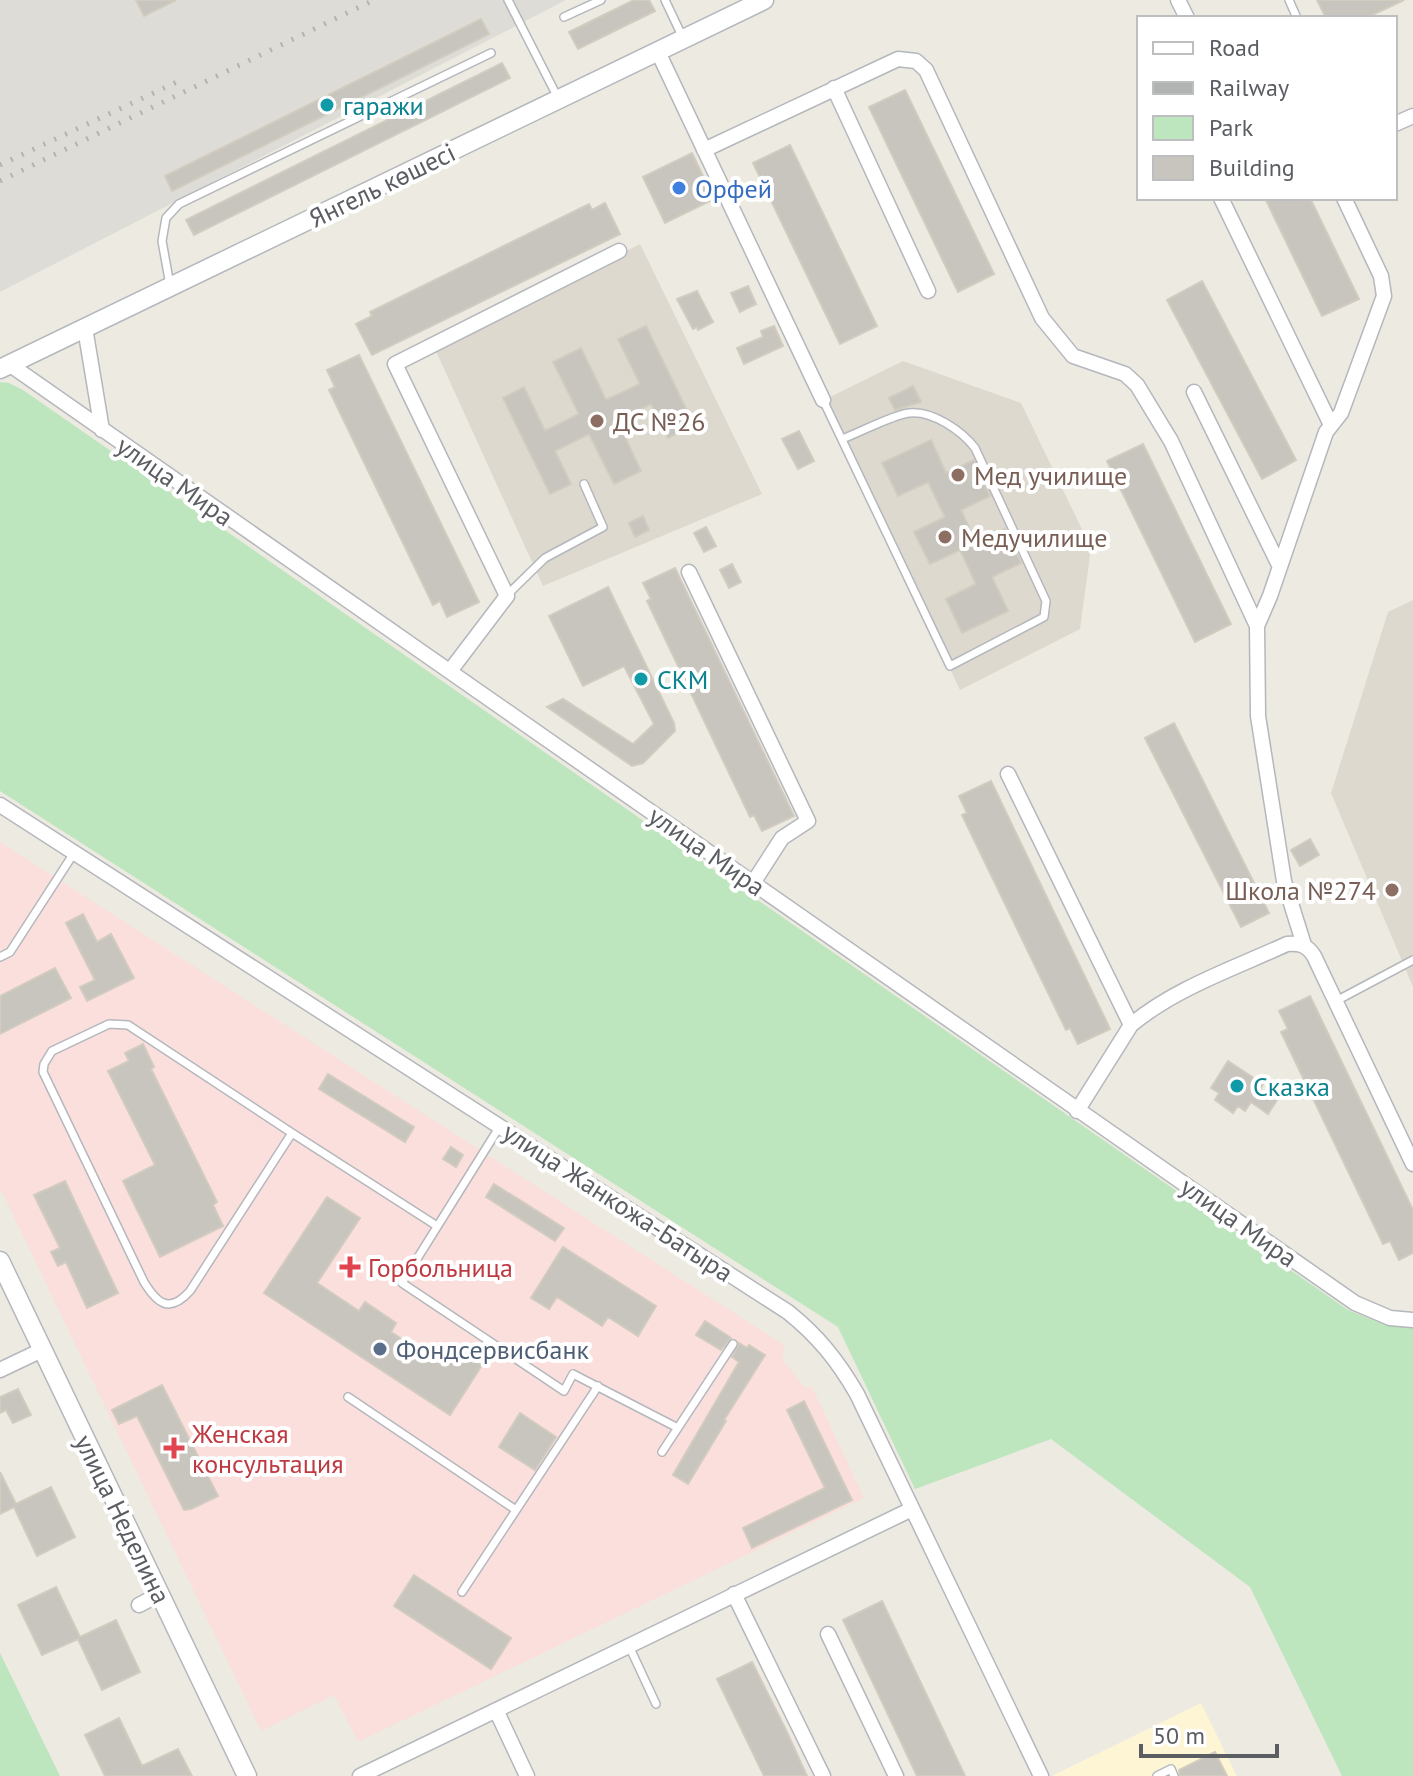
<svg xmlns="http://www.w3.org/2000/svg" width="1413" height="1776" viewBox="0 0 1413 1776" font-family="'PT Sans',sans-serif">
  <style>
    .commercial { fill: #fef5d5 }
    .industrial { fill: #dedcd6 }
    .education { fill: #ddd9cf }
    .medical { fill: #fbdfdc }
    .green { fill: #bde5be }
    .building { fill: #c8c4be; stroke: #d1ccbf; stroke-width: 2 }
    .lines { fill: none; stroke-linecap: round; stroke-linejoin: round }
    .service-casing { stroke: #b4b7bc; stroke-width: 10 }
    .minor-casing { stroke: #b4b7bc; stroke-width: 17 }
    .tertiary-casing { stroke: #b4b7bc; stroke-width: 21 }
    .service { stroke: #fff; stroke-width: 7 }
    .minor { stroke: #fff; stroke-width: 14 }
    .tertiary { stroke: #fff; stroke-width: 18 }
    .rail { stroke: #b2b3b3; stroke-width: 5; stroke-dasharray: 2 10; stroke-linecap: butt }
    .culture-dot { fill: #0f9aa8; stroke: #fff; stroke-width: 3 }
    .shop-dot { fill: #3f7fe0; stroke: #fff; stroke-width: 3 }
    .education-dot { fill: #8d6e63; stroke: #fff; stroke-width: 3 }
    .health-dot { fill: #e0444e; stroke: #fff; stroke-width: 3 }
    .service-dot { fill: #5c6f8a; stroke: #fff; stroke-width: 3 }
    .labels { text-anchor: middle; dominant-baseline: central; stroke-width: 8; stroke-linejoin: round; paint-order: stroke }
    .culture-label { font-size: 26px; fill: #0d838f; stroke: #fff; text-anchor: start }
    .street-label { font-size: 26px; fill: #5a5d62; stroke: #fff }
    .shop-label { font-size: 26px; fill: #366cbe; stroke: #fff; text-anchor: start }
    .education-label { font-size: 26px; fill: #785e54; stroke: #fff; text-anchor: start }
    .health-label { font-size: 26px; fill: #be3a42; stroke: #fff; text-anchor: start }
    .service-label { font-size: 26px; fill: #4e5e75; stroke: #fff; text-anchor: start }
  </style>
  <rect width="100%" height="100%" fill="#edeae1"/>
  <path class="commercial" d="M1201 1703 1237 1776H1052Z"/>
  <path class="industrial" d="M0 0H566L0 292Z"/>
  <path class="education" d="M640 244 762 494 543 586 435 349Z
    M903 361 1021 403 1091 548 1080 629 960 690 824 400Z
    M1413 600V987L1331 793 1388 612Z"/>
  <path class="medical" d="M0 842 784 1345 782 1358 804 1387H812L864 1498 358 1742 334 1695 261 1731 0 1188Z"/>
  <path class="green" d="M0 382 9 383 23 390 1348 1310 1385 1325 1413 1327V1776H1342L1250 1587 1051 1439 915 1489 838 1327 0 791Z
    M0 1653 60 1776H0Z"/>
  <path class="building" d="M136 0H176L144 16Z
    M634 0H649L655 11 578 49 569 32Z
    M1317 0H1404L1366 18H1326Z
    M481 19 489 34 172 191 165 176Z
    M502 63 510 78 194 235 186 220Z
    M905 90 994 274 958 292 869 107Z
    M790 145 877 326 840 344 753 163Z
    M692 153 714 199 665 223 643 177Z
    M1265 198H1310L1359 299 1322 316Z
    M605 203 620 234 372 355 356 324 372 316 370 312 589 204 592 210Z
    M1202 281 1296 460 1262 479 1167 300Z
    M748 286 756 304 740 312 731 293Z
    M697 291 713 322 698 330 697 327 693 329 677 299Z
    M646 326 694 425 668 438 651 404 617 420 641 471 614 484 589 434 555 451 571 484 550 494 503 398 524 387 545 431 579 414 553 362 581 348 606 400 640 384 618 339Z
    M774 326 783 346 744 364 737 348 763 337 761 331Z
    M359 355 479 602 447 617 440 601 433 605 329 390 335 387 327 370Z
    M913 386 921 402 895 410 889 398Z
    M799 431 814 461 798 469 782 439Z
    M931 440 946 473 974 460 990 496 961 510 976 543 1005 529 1021 563 992 577 1008 611 962 633 946 599 976 584 960 550 930 564 914 532 945 517 928 482 898 496 882 463Z
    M1143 444 1231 624 1195 642 1107 461Z
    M643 516 649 530 635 537 629 523Z
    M706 527 716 546 704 552 694 533Z
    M732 564 741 582 729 588 720 570Z
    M675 568 794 816 762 831 754 815 750 817 647 601 651 599 643 583Z
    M608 587 674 723 675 731 643 763 632 766 547 707 563 699 633 744 654 724 624 666 583 686 549 616Z
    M1174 723 1269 913 1241 927 1145 738Z
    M991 781 1110 1029 1078 1044 1070 1028 1066 1030 962 815 967 813 959 796Z
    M1310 839 1319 855 1300 866 1291 850Z
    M83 914 97 942 111 934 134 978 87 1001 80 987 95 980 66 923Z
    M55 968 71 998 0 1034V996Z
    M1310 996 1413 1210V1253L1399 1260 1390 1241 1383 1244 1281 1032 1288 1029 1279 1011Z
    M143 1044 154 1067 151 1069 217 1202 213 1205 223 1226 160 1257 123 1181 155 1165 108 1071 129 1061 125 1053Z
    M1228 1061 1263 1084 1260 1089 1277 1100 1268 1114 1251 1102 1245 1111 1238 1106 1233 1113 1215 1100 1219 1093 1211 1088Z
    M328 1074 414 1127 405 1142 319 1089Z
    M451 1147 463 1155 456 1167 443 1159Z
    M65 1181 118 1293 87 1308 66 1262 58 1266 51 1252 60 1248 34 1195Z
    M494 1184 564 1228 555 1241 486 1197Z
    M327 1197 360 1218 317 1283 359 1311 365 1302 396 1323 391 1332 445 1367 457 1348 482 1365 450 1415 264 1293Z
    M563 1247 656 1306 638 1336 608 1317 602 1326 557 1297 549 1309 531 1298Z
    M705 1321 731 1338 721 1350 696 1335Z
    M739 1343 747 1348 749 1345 765 1355 724 1420 726 1421 688 1484 673 1475 739 1362 732 1357Z
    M162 1385 218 1496 191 1509 184 1510 137 1416 119 1424 112 1410Z
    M18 1389 31 1415 13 1423 6 1410 0 1413V1397Z
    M804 1401 852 1500 752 1548 743 1528 825 1488 787 1410Z
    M520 1413 556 1437 535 1470 499 1447Z
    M0 1472 16 1504 51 1487 75 1537 37 1556 14 1507 0 1514Z
    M414 1575 511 1638 491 1669 394 1606Z
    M56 1587 80 1637 116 1620 140 1672 102 1690 78 1639 42 1655 18 1605Z
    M882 1601 965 1776H917L875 1687 843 1620Z
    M752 1662 786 1730 807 1776H764L717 1679Z
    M119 1718 142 1766 178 1749 192 1776H105L85 1735Z
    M1215 1752 1227 1776H1180L1179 1770Z"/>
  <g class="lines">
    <g class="service-casing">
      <path id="service" d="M508 0 558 98
        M665 0 683 38
        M1289 0 1297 18
        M564 17 601 0
        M170 285 162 241 166 218 179 204 491 53
        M823 400 950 666 1044 617 1046 601 975 448C962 431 932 410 909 413 892 415 859 433 842 439
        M507 595 545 558 603 527 584 484
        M0 957 10 952 74 853
        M1336 1001 1413 960
        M500 1126 402 1283 564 1391 573 1374 676 1427
        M292 1133 128 1025 109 1024 52 1051 44 1064 43 1072 144 1282C158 1305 170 1313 190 1291L292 1133 437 1226
        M348 1397 516 1510
        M662 1452 733 1344
        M462 1592 598 1386
        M629 1646 656 1704
        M1157 1776 1171 1769 1174 1776"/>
    </g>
    <g class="minor-casing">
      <path id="minor" d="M1178 0 1187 18
        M658 52 823 400
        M834 88 928 291
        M1395 124 1413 116
        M704 150 898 59 916 61 926 70 1042 318 1073 356 1125 374 1137 385 1171 441 1257 626 1258 716 1284 881 1304 945
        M1221 198 1331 425
        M85 328 102 430
        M9 364 1355 1303 1390 1318 1413 1320
        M1194 392 1280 567
        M689 572 808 821 782 838 753 883
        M1257 626 1270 596 1326 432 1341 413 1384 296 1381 276 1344 198
        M450 671 507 596 395 364 619 251
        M1008 774 1131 1025
        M0 805 788 1312C818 1336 838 1361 857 1394L1041 1776
        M1077 1111 1131 1025C1175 988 1235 968 1287 944 1300 943 1307 945 1314 956L1413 1164
        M0 1370 42 1350
        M734 1594 823 1776
        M139 1605 160 1594
        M828 1634 896 1776
        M496 1710 527 1776
        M360 1776 912 1509"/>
    </g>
    <g class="tertiary-casing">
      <path id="tertiary" d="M0 369 764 0
        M0 1261 247 1776"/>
    </g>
    <use href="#service" class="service"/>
    <use href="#minor" class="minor"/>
    <use href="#tertiary" class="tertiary"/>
    <path class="rail" d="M0 165 179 81
      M0 181 374 0"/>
  </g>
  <g class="culture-dot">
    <circle cx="327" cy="105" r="8"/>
    <circle cx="641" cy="679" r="8"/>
    <circle cx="1237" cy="1086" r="8"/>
  </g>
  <circle class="shop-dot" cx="679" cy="188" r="8"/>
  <g class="education-dot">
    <circle cx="597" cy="421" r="8"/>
    <circle cx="958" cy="475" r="8"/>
    <circle cx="945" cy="537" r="8"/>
    <circle cx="1392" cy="890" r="8"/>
  </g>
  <g class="health-dot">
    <path d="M346 1255h8v8h8v8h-8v8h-8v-8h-8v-8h8z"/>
    <path d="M170 1436h8v8h8v8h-8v8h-8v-8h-8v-8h8z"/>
  </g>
  <circle class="service-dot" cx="380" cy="1349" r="8"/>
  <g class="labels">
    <g class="culture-label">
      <text x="343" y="105">гаражи</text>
      <text x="657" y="679">СКМ</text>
      <text x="1253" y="1086">Сказка</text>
    </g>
    <g class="street-label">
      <text transform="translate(382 185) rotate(-26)">Янгель көшесі</text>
      <text transform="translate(175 481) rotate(35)">улица Мира</text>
      <text transform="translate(707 851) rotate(35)">улица Мира</text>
      <text transform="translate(618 1202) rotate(33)">улица Жанкожа-Батыра</text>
      <text transform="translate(1239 1222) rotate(35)">улица Мира</text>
      <text transform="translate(123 1519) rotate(64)">улица Неделина</text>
    </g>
    <g class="shop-label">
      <text x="695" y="188">Орфей</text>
    </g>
    <g class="education-label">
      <text x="613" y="421">ДС №26</text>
      <text x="974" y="475">Мед училище</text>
      <text x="961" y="537">Медучилище</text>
      <text x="1376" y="890" text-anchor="end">Школа №274</text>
    </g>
    <g class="health-label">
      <text x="368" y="1267">Горбольница</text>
      <text x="192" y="1433">Женская<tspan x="192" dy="30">консультация</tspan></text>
    </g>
    <g class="service-label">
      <text x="396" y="1349">Фондсервисбанк</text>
    </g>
  </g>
  <rect x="1137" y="16" width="260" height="184" fill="#ffffff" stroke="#bdbec0" stroke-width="2"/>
  <rect x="1153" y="42" width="40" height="12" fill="#ffffff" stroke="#bdbec0" stroke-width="2"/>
  <text x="1209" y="56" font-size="24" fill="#5a5d62">Road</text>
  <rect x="1153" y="82" width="40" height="12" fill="#b2b3b3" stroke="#bdbec0" stroke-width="2"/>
  <text x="1209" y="96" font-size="24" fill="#5a5d62">Railway</text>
  <rect x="1153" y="116" width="40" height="24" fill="#bde5be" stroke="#bdbec0" stroke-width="2"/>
  <text x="1209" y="136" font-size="24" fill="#5a5d62">Park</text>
  <rect x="1153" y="156" width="40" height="24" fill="#c8c4be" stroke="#bdbec0" stroke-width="2"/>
  <text x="1209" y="176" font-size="24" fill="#5a5d62">Building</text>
  <path d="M1141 1744v12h136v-12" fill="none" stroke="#5a5d62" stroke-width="4"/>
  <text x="1153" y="1744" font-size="24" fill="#5a5d62" stroke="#ffffff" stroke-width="6" paint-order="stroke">50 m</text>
</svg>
